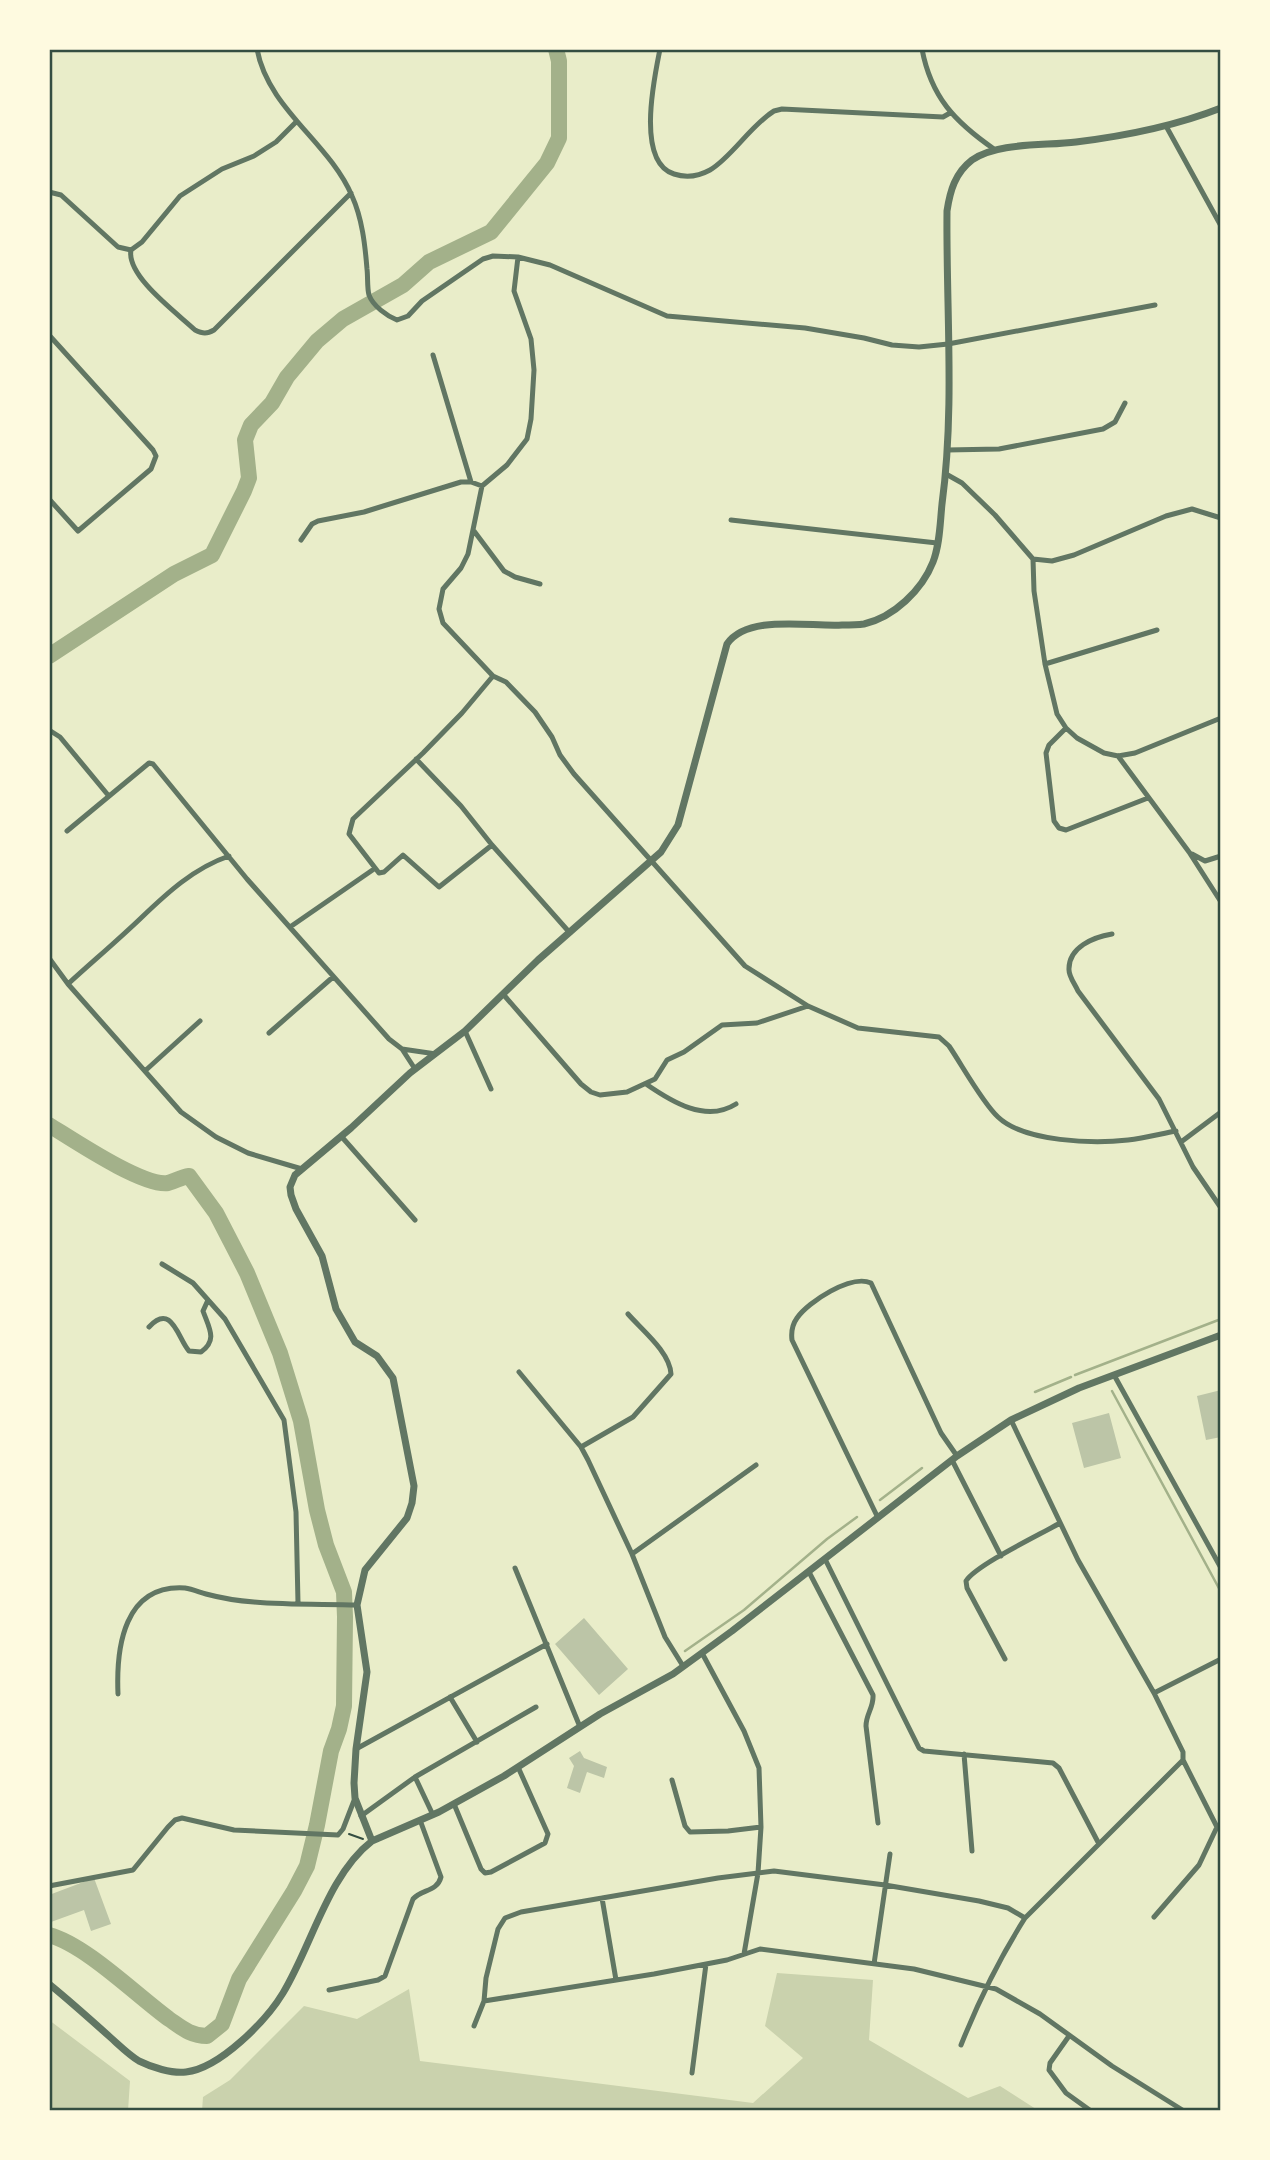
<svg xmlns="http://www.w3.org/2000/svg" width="1270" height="2160" viewBox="0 0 1270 2160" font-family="'DM Sans',sans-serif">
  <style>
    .green { fill: #cad2ad }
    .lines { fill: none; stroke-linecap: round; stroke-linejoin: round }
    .stream { stroke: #a3b18a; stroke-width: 2.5 }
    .river { stroke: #a3b18a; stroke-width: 16 }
    .building { fill: #bcc5a7 }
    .path { stroke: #344e41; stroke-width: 2 }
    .minor { stroke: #617663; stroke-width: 5 }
    .tertiary { stroke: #617663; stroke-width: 7 }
    .neatline { fill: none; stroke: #344e41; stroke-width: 2.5 }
  </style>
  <rect width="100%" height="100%" fill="#e9edc9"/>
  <path class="green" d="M777 1973 873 1980 869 2040 968 2098 1000 2086 1039 2111H202L203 2097 230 2080 304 2006 357 2019 409 1989 420 2061 753 2103 803 2058 765 2026Z
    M49 2020 130 2081 128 2111H49Z"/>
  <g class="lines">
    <path class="stream" d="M1075 1375 1221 1319
      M1112 1391 1221 1592
      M1035 1392 1071 1377
      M880 1500 922 1468
      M685 1651 744 1610 827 1539 857 1517"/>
    <path class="river" d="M49 656 174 574 212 555 244 491 249 478 245 440 251 425 272 403 287 377 317 341 343 319 403 285 429 262 491 232 547 163 559 138V61L556 49
      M49 1125C72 1139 143 1187 168 1183 176 1181 181 1177 189 1176L216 1213 247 1273 280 1353 301 1421 317 1510 326 1545 344 1592 345 1617 344 1706 339 1729 331 1751 317 1825 307 1866 294 1891 239 1979 222 2024 207 2036C191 2036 182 2028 169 2019 136 1995 86 1945 49 1935"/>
  </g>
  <path class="building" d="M1221 1390V1437L1206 1440 1197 1396Z
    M1109 1413 1121 1458 1084 1468 1072 1423Z
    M584 1618 628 1669 599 1695 555 1644Z
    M580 1751 584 1758 607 1767 604 1778 587 1772 580 1793 567 1788 574 1766 569 1758Z
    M94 1878 111 1924 91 1931 84 1910 51 1922 49 1916V1895Z"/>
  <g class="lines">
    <path class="path" d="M349 1834 363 1839"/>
    <path class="minor" d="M257 49C268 109 329 142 352 196 362 218 365 244 367 269 368 277 367 288 369 295 373 306 387 316 397 320L408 316 422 301 483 259 493 256 518 257 550 265 667 316 805 328 864 338 892 345 919 347 948 344 1155 305
      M660 49C654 79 636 162 674 174 686 178 699 176 710 170 731 158 751 125 774 111L782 109 943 117 950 113
      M922 49C931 97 955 122 994 149
      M1166 126 1221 226
      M49 192 61 195 118 247 131 250
      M131 250C126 276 177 313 195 330 203 334 207 334 214 330L351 193
      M131 250 142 242 180 196 222 169 254 156 276 142 296 122
      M518 257 514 291 531 339 534 370 531 419 527 439 507 465 482 486 468 554 461 568 443 589 439 609 443 623 493 676 506 682 535 712 552 737 560 755 574 774 745 966 808 1006 858 1028 939 1037 949 1046C962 1065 982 1102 998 1117 1024 1142 1094 1144 1128 1140 1144 1138 1160 1134 1176 1131
      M49 335 153 450 156 456 151 469 78 531 49 499
      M433 355 471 482
      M947 450 999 449 1103 429 1115 422 1125 403
      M946 474 962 483 995 515 1033 559 1034 591 1045 664 1057 714 1066 728 1077 738 1104 753 1118 756 1135 753 1221 718
      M731 520 937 543
      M474 531 504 571 515 577 540 584
      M301 540 312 524 318 521 364 512 461 482H471L482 486
      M1033 559 1052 561 1074 555 1166 516 1192 509 1221 518
      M1045 664 1157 630
      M1066 728 1049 745 1046 753 1054 821 1059 828 1066 830 1148 798
      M49 730 60 737 108 795
      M1118 756 1189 852 1221 902
      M416 759 461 806 492 845 570 933
      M67 831 149 763 153 764 247 879 389 1039 402 1049 436 1054
      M492 845 439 887 403 855 384 872 379 873 349 834 353 819 423 753 462 713 493 676
      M1192 854 1205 861 1221 856
      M290 927 374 869
      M1112 934C1094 937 1068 947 1069 970 1069 977 1075 984 1078 991L1159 1099 1193 1167 1221 1208
      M49 958 68 984 181 1112 216 1137 248 1153 302 1169
      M68 984C92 962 117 941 141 918 167 893 194 868 229 856
      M503 994 581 1084 591 1092 600 1095 627 1092 655 1079 667 1060 684 1052 722 1025 757 1023 808 1006
      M465 1031 491 1089
      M269 1033 333 977
      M402 1049 415 1069
      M146 1070 200 1021
      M646 1084C672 1102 706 1123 736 1104
      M341 1136 415 1220
      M1181 1142 1221 1112
      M162 1264 193 1283 225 1319 284 1420 296 1512 298 1603
      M149 1327C172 1302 178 1339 189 1351L201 1352C218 1340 209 1328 203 1311L208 1300
      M519 1372 581 1447 588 1460 632 1554 665 1637 683 1666
      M1114 1375 1221 1568
      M1011 1420 1078 1560 1154 1693
      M581 1447 633 1417 671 1374C670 1352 642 1330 628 1314
      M952 1460 1001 1556
      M878 1518 792 1340C791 1332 792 1325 797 1318 808 1302 851 1274 871 1283L941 1433 957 1456
      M632 1554 756 1465
      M825 1559 919 1748 924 1751 1053 1763 1059 1768 1099 1844
      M515 1568 580 1727
      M809 1572 873 1695C874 1707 866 1714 866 1726L878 1823
      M702 1653 744 1731 759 1768 761 1827 758 1873 744 1954
      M1005 1659 967 1588 966 1581C976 1565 1041 1534 1060 1523
      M118 1694C116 1647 124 1584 185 1588 192 1589 199 1592 206 1594 221 1598 239 1601 254 1602 288 1605 323 1604 357 1605
      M450 1697 477 1742
      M356 1749 547 1644
      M964 1754 972 1851
      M672 1780 685 1826 690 1832 728 1831 761 1827
      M454 1804 481 1869 485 1873 491 1872 545 1843 548 1834 518 1767
      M433 1815 415 1777 536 1707
      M361 1816 415 1777
      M49 1886 133 1870 168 1827 175 1820 182 1818 234 1830 338 1835 343 1829 355 1798
      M602 1898 616 1980
      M1154 1917 1199 1865 1217 1827 1183 1760V1752L1154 1693 1221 1659
      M874 1964 890 1854
      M329 1990 378 1980 385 1976 413 1899C422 1889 437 1892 441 1877L420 1820
      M484 2001 654 1974 727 1960 760 1949 914 1969 996 1989 1040 2014 1112 2066 1184 2111
      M474 2026 484 2001 486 1978 498 1929 505 1918 521 1912 718 1878 774 1871 885 1885 979 1901 1008 1908 1025 1918
      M1069 2036 1050 2063 1049 2070 1066 2093 1091 2111
      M961 2045C979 2000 999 1959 1025 1918L1183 1760
      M692 2073 706 1964"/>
    <path class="tertiary" d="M372 1841 355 1798 354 1783 356 1749 367 1672 357 1605 365 1570 407 1518 412 1503 414 1486 393 1378 377 1356 355 1342 336 1309 322 1256 296 1209 291 1195 290 1187 295 1175 351 1128 410 1073 465 1031 538 960 661 852 678 825 727 644C748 614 809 627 842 625 849 625 857 625 864 624 894 617 922 590 933 562 940 544 940 523 942 504 955 407 946 309 947 211 950 191 955 173 972 160 997 142 1045 146 1076 142 1125 136 1175 126 1221 108
      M49 1984C70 2001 90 2019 110 2037 119 2045 129 2055 139 2061 151 2067 172 2074 186 2072 220 2068 266 2021 283 1993 312 1945 328 1875 372 1841L439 1812 504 1776 600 1714 673 1674 732 1631 957 1456 1011 1420 1079 1388 1221 1335"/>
  </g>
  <rect width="1270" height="2160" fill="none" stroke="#fefae0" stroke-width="102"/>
  <rect x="51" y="51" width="1168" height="2058" class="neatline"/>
</svg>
